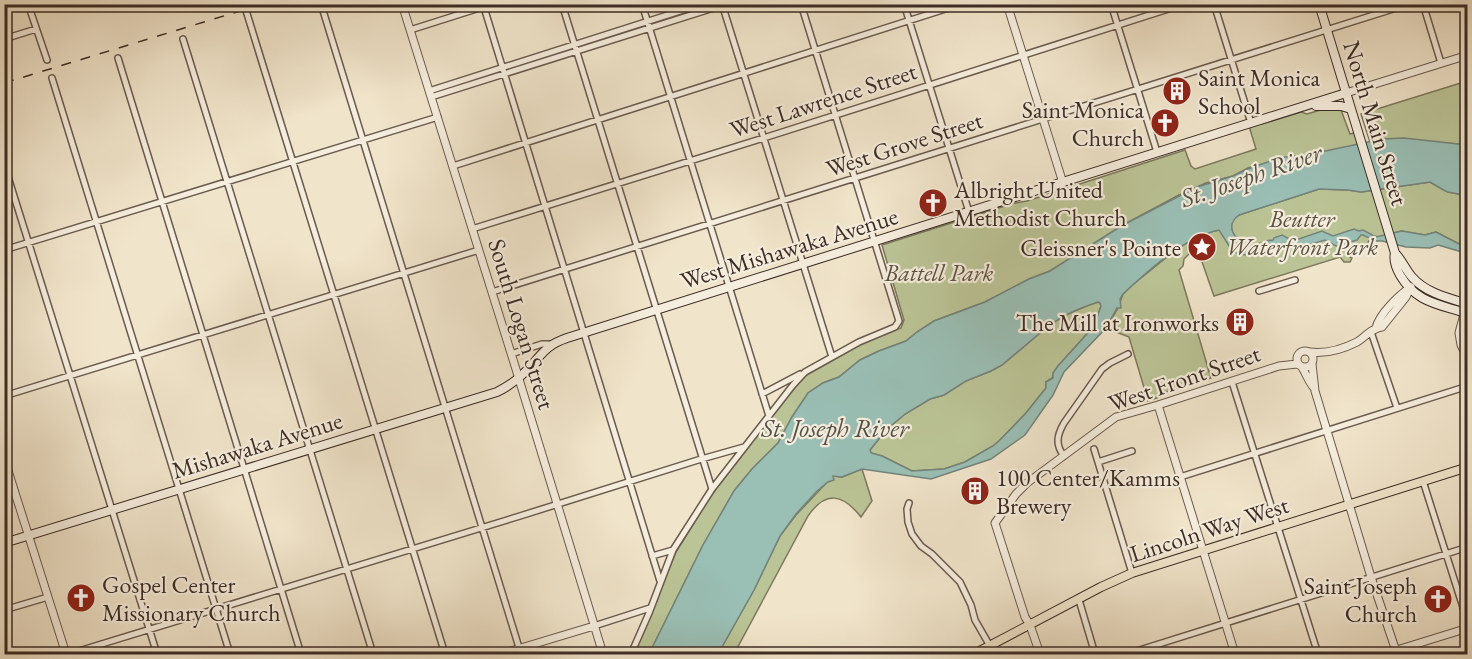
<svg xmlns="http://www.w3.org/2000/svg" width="1472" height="659" viewBox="0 0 1472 659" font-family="'EB Garamond',serif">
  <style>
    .green { fill: #bbc496; stroke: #7c785e; stroke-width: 1.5 }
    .water { fill: #9abfb5; stroke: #74847c; stroke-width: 1.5; fill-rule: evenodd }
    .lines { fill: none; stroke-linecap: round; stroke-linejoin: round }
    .minor-casing { stroke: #695a4f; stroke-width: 8 }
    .tertiary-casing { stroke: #695a4f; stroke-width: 9 }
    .secondary-casing { stroke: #3c2c26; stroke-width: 10 }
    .primary-casing { stroke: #3c2c26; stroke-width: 10 }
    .minor { stroke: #f5eddd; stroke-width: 5 }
    .tertiary { stroke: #f5eddd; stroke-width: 7 }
    .secondary { stroke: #f5eddd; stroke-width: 8 }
    .primary { stroke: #f0e4ca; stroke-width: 8 }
    .rail { stroke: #3c2c26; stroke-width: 1.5; stroke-dasharray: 10 10; stroke-linecap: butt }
    .labels { text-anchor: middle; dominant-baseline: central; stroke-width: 4.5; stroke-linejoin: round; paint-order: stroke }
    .poi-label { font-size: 24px; fill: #3c2c26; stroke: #f5eddd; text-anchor: start }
    .street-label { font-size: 24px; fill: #3c2c26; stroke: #f5eddd }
    .park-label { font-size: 24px; font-style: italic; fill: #5c5242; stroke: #f5eddd }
    .water-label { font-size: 26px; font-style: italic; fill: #54514a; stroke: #f5eddd }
  </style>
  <rect width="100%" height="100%" fill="#f0e4ca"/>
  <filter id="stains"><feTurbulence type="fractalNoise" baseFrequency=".00333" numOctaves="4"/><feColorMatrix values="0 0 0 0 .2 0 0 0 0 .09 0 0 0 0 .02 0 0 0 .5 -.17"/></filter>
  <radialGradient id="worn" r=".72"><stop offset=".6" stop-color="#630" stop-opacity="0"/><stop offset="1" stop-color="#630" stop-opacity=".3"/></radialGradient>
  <path class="green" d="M1467 81V145L1382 139 1370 142 1361 114Z
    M1324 109 1341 110 1350 134 1358 132 1362 145 1302 156H1292L1248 168 1233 176 1206 183 1179 195 1123 225 1050 271 1029 279 985 302 934 321 917 332 906 341 879 351 860 360 839 377 823 383 808 393 792 417 778 443 752 469 734 491 703 545 649 654H634L676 552 712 494 787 397 805 376 867 341 901 328 904 320 882 245 1011 204 1027 201 1185 150 1191 166 1195 169 1256 149 1249 126 1258 123 1262 124 1301 112 1307 114Z
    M1430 182C1436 185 1442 190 1448 192 1456 194 1461 193 1467 198V248L1436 232 1425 235 1401 231 1381 237 1372 236 1367 244 1356 248 1355 250H1353L1350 257 1352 258 1350 262H1344L1340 257 1214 296 1201 259 1197 254H1189L1184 259 1183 266 1179 270 1211 378 1166 392 1162 396 1148 401 1129 337 1106 328 1118 308 1123 294 1130 287 1178 248 1193 239 1210 232 1219 230 1239 215 1319 189 1348 190 1361 192Z
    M1098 302 1100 303 1101 306 1094 326 1058 366 1053 373V377L1046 382V388L1026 413 1000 440 993 446 965 462 944 469 912 471 882 456 871 453 870 450 886 430 905 414 930 399 944 395 965 381 991 371 1002 365 1040 333C1045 326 1049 325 1056 321 1069 312 1083 307 1098 302Z
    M862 469 872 501 861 517C843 494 826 490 808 516L734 654H718L754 590 780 536 796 515 833 476 842 477Z"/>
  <path class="water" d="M1404 138 1467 145V198C1461 193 1456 194 1448 192 1442 190 1436 185 1430 182L1361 192 1348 190 1319 189 1239 215C1224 226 1235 239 1247 247L1260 243 1263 244 1265 241 1273 240 1274 238 1282 235 1293 241 1322 231 1333 236 1354 229 1359 231 1363 230 1376 237 1402 231 1425 235 1436 232 1467 248V256L1462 252 1438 245 1430 248 1406 247 1382 241H1376L1363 235H1361L1357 240 1336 246 1325 240 1295 249 1285 243 1263 248 1255 252 1247 255 1238 254 1231 249 1219 230C1183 238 1149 270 1123 294L1120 299 1121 308H1117L1106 328 1064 372 1053 395 1025 435 991 459 931 479 862 469 842 477 833 476 834 480 828 482 816 492 796 514 780 536 754 590 718 654H649L703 545 734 491 752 469 778 443 792 417 808 393 823 383 839 377 860 360 879 351 906 341 917 332 934 321 985 302 1029 279 1050 271 1123 225 1197 187 1233 176 1248 169 1279 158 1292 156H1302L1382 139ZM1098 302 1100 303 1101 306 1094 326 1058 366 1053 373V378L1046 382V388L1026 413 1000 440 993 446 965 462 944 469 912 471 882 456 871 453 870 450 886 430 905 414 930 399 944 395 966 381 991 371 1002 365 1040 333C1045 326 1049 325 1056 321 1069 312 1083 307 1098 302Z"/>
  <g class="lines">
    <g class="minor-casing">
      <path id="minor" d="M28 4 47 60
        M244 4 445 654
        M321 4 521 654
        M483 4 660 581
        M562 4 712 489
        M642 4 769 416
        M722 4 832 357
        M904 4 969 212
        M1111 4 1157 152
        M1214 4 1251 123
        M1423 4 1441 63
        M410 30 492 4
        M4 39 36 29
        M183 39 373 654
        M118 58 301 654
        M52 78 230 654
        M429 91 702 4
        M431 97 723 5
        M4 164 157 654
        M453 166 961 4
        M472 229 770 136 1184 4
        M4 250 438 117
        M1259 291 1295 280
        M492 292 1409 4
        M1371 332 1397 408
        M511 354 542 344H551
        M1232 382 1318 654
        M762 394 800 374
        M4 396 479 250
        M1094 449 1132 573
        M1064 456C1055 445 1057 435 1064 423L1102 369 1110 363 1128 354
        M1098 462 1132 451
        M1180 477 1468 386
        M1423 481 1468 623
        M909 503 907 509 908 522 912 534 921 546 932 554 960 582 971 605 975 620 990 646
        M652 556 673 550
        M1079 600 1095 654
        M4 610 48 597
        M594 626 650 608
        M69 654 520 516 698 460 744 447
        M631 654 649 613 673 550 712 489 793 385 805 372 859 342 895 327 899 321 801 4
        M1127 654 1468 547"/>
    </g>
    <g class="tertiary-casing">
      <path id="tertiary" d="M402 4 515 366 603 654
        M1007 4 1063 183
        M1346 93 1468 55
        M1467 303 1459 333 1461 345 1468 359
        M1376 328C1379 314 1399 295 1411 287
        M1297 359a8 8 0 1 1 16 0a8 8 0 1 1-16 0Z
        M1310 352C1325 354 1343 349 1357 342 1365 337 1372 328 1382 327L1406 297 1410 288
        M1466 354 1468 342
        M1312 364 1315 391 1371 577 1397 654
        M1301 366C1306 373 1308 381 1314 388
        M1158 405 1235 654
        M4 458 66 654
        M501 654 594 626
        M1040 654 1030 625 1025 617 995 523 1016 494 1027 483 1116 417 1158 405 1279 366 1297 364 1299 365
        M1384 654 1468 628"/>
    </g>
    <g class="secondary-casing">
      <path id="secondary" d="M1319 4 1395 253C1402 260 1405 269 1412 277 1426 293 1448 298 1468 304
        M1316 106H1341L1351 109
        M1395 253C1393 261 1396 268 1400 275 1417 304 1440 304 1468 314
        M4 543 497 392C507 387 516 381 524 373 541 357 543 346 567 338L1346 93"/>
    </g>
    <g class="primary-casing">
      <path id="primary" d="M974 654 1101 587 1132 573 1468 467"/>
    </g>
    <use href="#minor" class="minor"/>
    <use href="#tertiary" class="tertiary"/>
    <use href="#secondary" class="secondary"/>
    <use href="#primary" class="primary"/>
    <path class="rail" d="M4 83 263 4"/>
  </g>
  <defs>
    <g id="building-disc" transform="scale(1.5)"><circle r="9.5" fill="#8f2418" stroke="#f5eddd"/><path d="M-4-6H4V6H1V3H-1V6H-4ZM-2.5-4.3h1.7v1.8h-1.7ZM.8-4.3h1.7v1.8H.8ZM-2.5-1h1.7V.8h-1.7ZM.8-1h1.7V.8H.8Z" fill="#fff"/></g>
    <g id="church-disc" transform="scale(1.5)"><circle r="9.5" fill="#8f2418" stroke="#f5eddd"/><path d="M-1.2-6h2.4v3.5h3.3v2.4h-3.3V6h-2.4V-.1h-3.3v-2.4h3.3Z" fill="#fff"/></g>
    <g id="sight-disc" transform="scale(1.5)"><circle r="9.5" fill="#8f2418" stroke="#f5eddd"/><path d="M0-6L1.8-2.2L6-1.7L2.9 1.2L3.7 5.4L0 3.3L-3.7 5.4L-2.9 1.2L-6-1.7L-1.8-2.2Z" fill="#fff"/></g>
  </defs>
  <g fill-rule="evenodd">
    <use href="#building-disc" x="1177" y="91"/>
    <use href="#church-disc" x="1165" y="123"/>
    <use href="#church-disc" x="933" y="203"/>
    <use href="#sight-disc" x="1202" y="247"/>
    <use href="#building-disc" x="1240" y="322"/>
    <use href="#building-disc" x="975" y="491"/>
    <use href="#church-disc" x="81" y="598"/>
    <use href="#church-disc" x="1438" y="599"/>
  </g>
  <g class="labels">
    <g class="poi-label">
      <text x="1198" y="77">Saint Monica<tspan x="1198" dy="28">School</tspan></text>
      <text x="1144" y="109" text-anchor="end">Saint Monica<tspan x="1144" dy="28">Church</tspan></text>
      <text x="954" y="189">Albright United<tspan x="954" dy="28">Methodist Church</tspan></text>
      <text x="1181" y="247" text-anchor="end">Gleissner's Pointe</text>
      <text x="1219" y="322" text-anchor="end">The Mill at Ironworks</text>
      <text x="996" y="477">100 Center/Kamms<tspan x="996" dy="28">Brewery</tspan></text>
      <text x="102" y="584">Gospel Center<tspan x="102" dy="28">Missionary Church</tspan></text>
      <text x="1417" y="585" text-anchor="end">Saint Joseph<tspan x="1417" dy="28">Church</tspan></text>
    </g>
    <g class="street-label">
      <text transform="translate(823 100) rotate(-18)">West Lawrence Street</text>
      <text transform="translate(1376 123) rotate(73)">North Main Street</text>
      <text transform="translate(904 144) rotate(-18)">West Grove Street</text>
      <text transform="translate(789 248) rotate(-17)">West Mishawaka Avenue</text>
      <text transform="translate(522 324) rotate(73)">South Logan Street</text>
      <text transform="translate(1184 378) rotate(-19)">West Front Street</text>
      <text transform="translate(257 445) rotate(-17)">Mishawaka Avenue</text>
      <text transform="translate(1209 529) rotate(-18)">Lincoln Way West</text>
    </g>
    <g class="park-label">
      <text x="1302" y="218">Beutter<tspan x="1302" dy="28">Waterfront Park</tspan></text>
      <text x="939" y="272">Battell Park</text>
    </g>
    <g class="water-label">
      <text transform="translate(1251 175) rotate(-19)">St. Joseph River</text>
      <text x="835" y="428">St. Joseph River</text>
    </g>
  </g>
  <rect width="1472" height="659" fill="none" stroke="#f0e4ca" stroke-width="24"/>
  <rect x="6" y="6" width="1460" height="647" fill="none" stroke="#3c2c26" stroke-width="3"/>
  <rect x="12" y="12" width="1448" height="635" fill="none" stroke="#3c2c26" stroke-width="1.5"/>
  <rect width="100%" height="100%" filter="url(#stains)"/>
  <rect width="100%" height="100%" fill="url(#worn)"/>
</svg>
